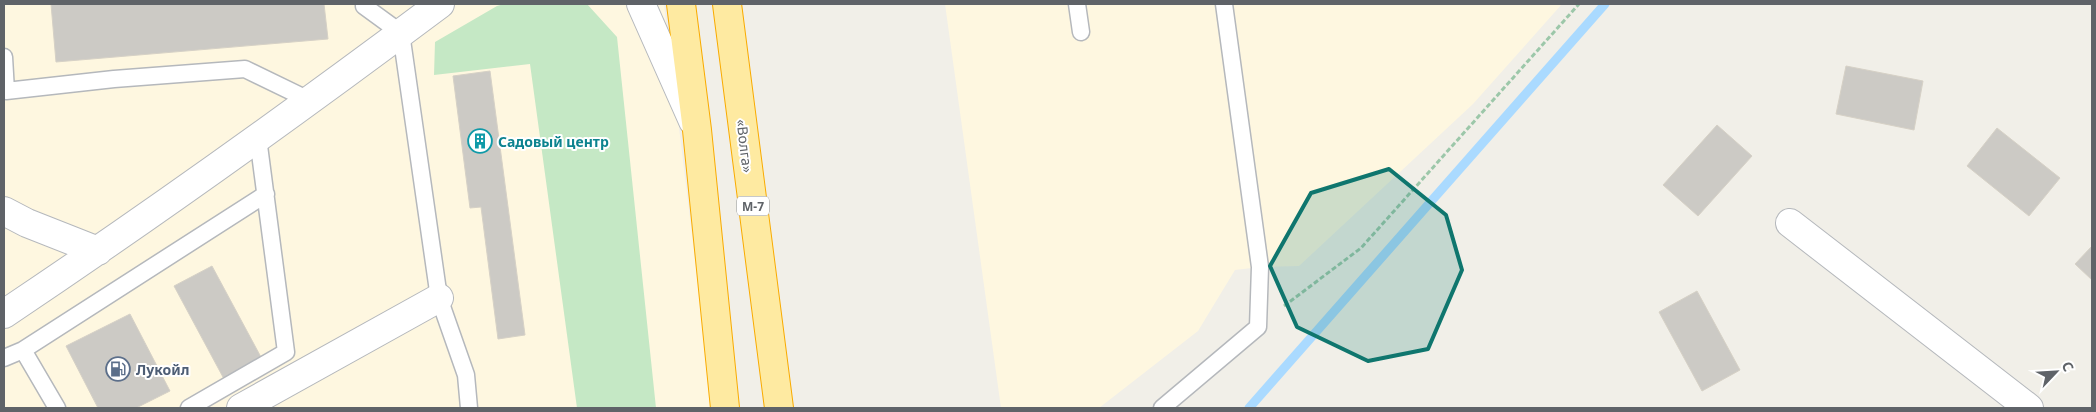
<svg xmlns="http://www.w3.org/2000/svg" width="2096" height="412" viewBox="0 0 2096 412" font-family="'Noto Sans',sans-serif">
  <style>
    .commercial { fill: #fef7e0 }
    .green { fill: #c5e8c5 }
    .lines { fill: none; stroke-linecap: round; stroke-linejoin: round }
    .stream { stroke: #aadaff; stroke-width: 9 }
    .building { fill: #cccac5; stroke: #d6d1c6 }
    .service-casing { stroke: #b5b8bc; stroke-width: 19 }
    .minor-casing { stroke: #b5b8bc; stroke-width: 30 }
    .trunk-casing { stroke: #f9ab00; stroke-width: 30 }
    .path { stroke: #9cc7a9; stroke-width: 3; stroke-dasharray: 5 2.5; stroke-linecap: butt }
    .service { stroke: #fff; stroke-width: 16 }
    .minor { stroke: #fff; stroke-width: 28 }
    .trunk { stroke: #feeaa1; stroke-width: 28 }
    .marked { fill: #0f766e; fill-opacity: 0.2; stroke: #0f766e; stroke-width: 4; stroke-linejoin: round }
    .labels { text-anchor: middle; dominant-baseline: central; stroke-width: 4; stroke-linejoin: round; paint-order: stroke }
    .shield { fill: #fff; stroke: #8f9295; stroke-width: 1 }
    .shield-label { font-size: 12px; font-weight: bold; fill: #5f6368 }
    .culture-label { font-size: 14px; font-weight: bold; fill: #0d838f; stroke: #fff; text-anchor: start }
    .street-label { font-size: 14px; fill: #5f6368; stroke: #fff }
    .service-label { font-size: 14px; font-weight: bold; fill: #4e5e75; stroke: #fff; text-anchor: start }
  </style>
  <rect width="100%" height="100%" fill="#f1efe8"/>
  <path class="commercial" d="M4 4H664L713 408H4Z
    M945 4H1562L1473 104 1299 266 1260 267 1235 270 1198 331 1099 408H1001Z"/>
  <path class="green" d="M504 4H587L617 37 656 408H577L530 64 434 75 435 42 497 6Z"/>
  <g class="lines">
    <path class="stream" d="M1249 408 1605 4"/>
  </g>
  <path class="building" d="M51 4H324L328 39 56 62Z
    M1846 66 1923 81 1914 130 1836 114Z
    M490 71 525 335 498 339 481 207 470 208 453 76Z
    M1717 125 1752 156 1698 216 1663 185Z
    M1997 128 2060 178 2029 216 1967 166Z
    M2092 246V280L2075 264Z
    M212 266 262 359 224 379 174 286Z
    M1697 291 1740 370 1702 391 1659 312Z
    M130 314 170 391 136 408H98L66 346Z"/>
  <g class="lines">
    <g class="service-casing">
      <path id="service" d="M364 4V6L401 33 439 298 466 375 469 408
        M1077 4 1081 32
        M4 57 6 91 114 79 245 69 311 101
        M23 350 266 194
        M4 358 23 350 57 408
        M189 408 286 352 258 138
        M1162 408 1258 327 1260 267 1224 4"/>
    </g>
    <g class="minor-casing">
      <path id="minor" d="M641 4 693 121
        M4 211 27 223 98 251
        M1790 223 2029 408
        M4 314C152 215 297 111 440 4
        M241 408 439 298"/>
    </g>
    <g class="trunk-casing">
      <path id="trunk" d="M681 4 697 130 725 408
        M727 4 779 408"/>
    </g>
    <path class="path" d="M1284 306 1361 248 1579 4"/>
    <use href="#service" class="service"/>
    <use href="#minor" class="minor"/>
    <use href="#trunk" class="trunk"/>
  </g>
  <path class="marked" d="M1389 169 1446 215 1462 270 1428 349 1368 361 1297 327 1270 266 1311 193Z"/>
  <defs>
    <g id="building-ring" transform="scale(1.25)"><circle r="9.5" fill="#fff" stroke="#0f9aa8" stroke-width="1.5"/><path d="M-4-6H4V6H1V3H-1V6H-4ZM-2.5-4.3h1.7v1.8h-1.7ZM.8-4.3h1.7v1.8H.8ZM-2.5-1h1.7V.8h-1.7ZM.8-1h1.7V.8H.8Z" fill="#0f9aa8"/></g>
    <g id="fuel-ring" transform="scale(1.25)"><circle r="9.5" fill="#fff" stroke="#5c6f8a" stroke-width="1.5"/><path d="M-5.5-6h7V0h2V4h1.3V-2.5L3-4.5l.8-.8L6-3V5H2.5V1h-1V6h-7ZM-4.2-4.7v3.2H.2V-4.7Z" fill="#5c6f8a"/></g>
  </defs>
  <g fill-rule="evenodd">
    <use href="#building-ring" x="480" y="141"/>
    <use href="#fuel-ring" x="118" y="369"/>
  </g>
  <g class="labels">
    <rect class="shield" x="737" y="196.5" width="32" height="19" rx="4"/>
    <g class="shield-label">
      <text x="753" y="206">М-7</text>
    </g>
    <g class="culture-label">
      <text x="498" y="141">Садовый центр</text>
    </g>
    <g class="street-label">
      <text transform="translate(745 146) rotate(83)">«Волга»</text>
    </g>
    <g class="service-label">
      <text x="136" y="369">Лукойл</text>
    </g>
  </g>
  <rect width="2096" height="412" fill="none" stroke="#5f6368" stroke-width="10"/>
  <g transform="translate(2056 372) rotate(65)" stroke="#ffffff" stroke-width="4" paint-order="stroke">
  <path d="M0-4L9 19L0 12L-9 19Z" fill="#5f6368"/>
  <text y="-8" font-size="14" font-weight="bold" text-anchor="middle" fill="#5f6368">С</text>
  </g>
</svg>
